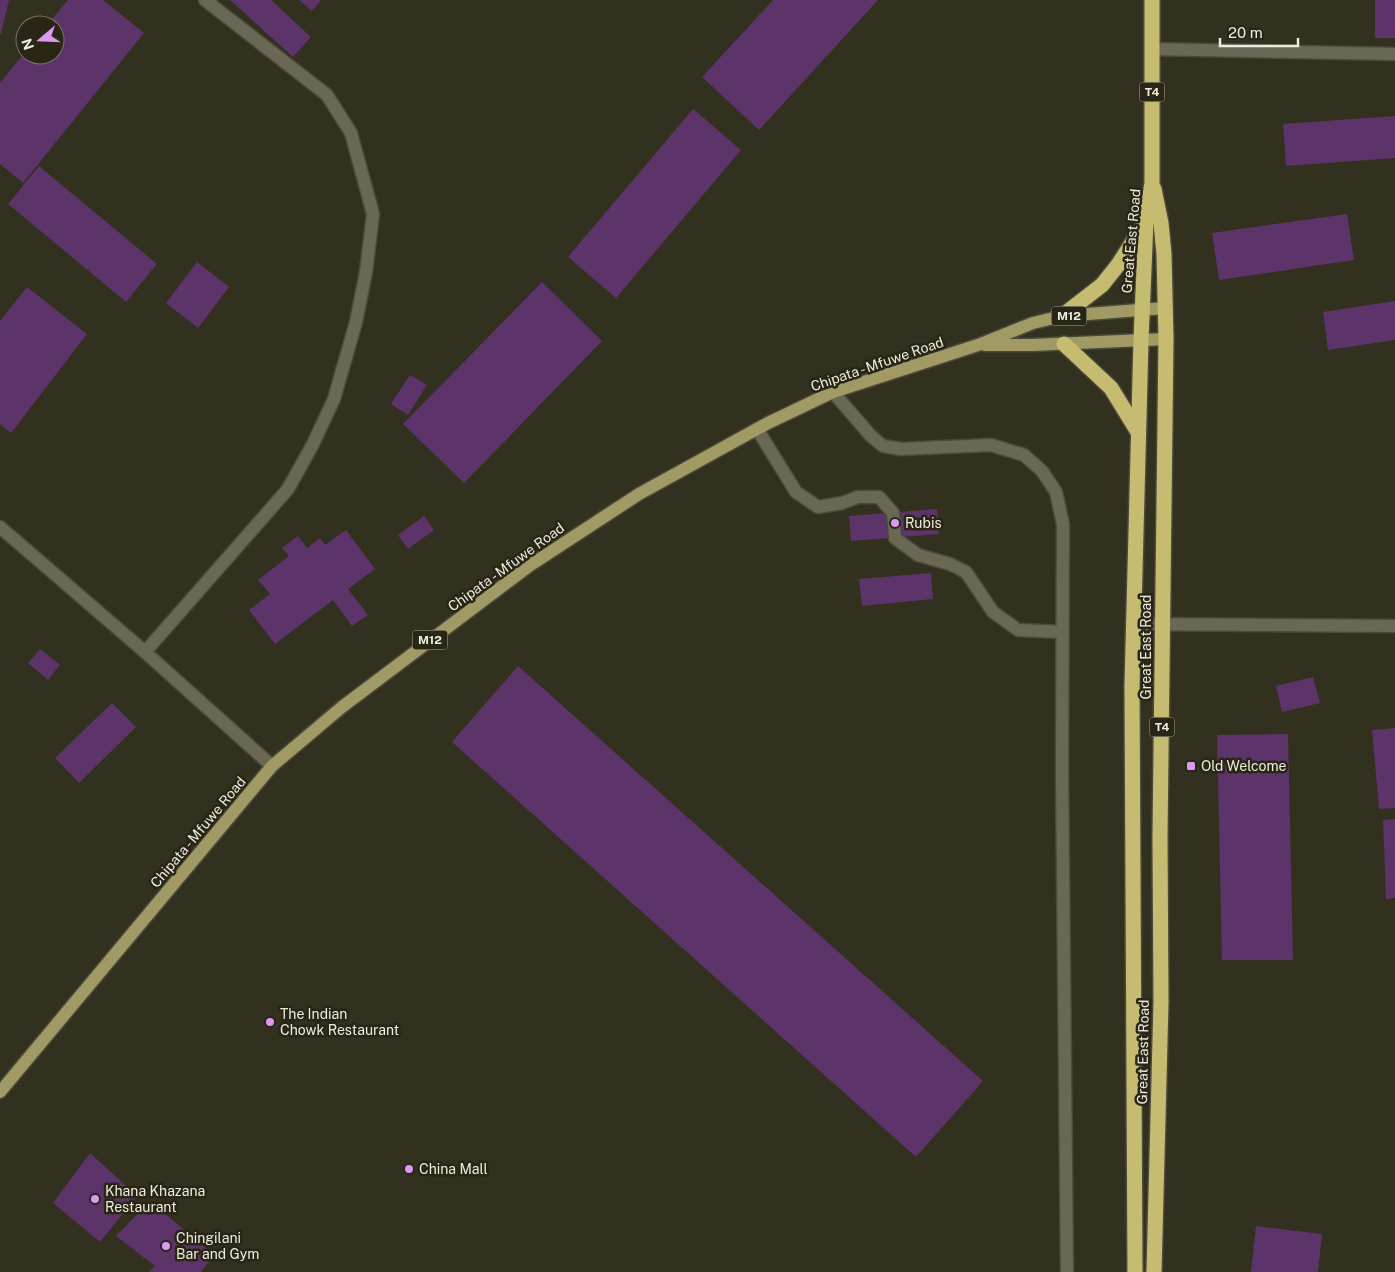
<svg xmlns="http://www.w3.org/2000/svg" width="1395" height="1272" viewBox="0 0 1395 1272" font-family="'Public Sans',sans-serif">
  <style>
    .building { fill: #5c346a }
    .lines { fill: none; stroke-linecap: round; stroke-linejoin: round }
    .lane-casing { stroke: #4c4b3b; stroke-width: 15 }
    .street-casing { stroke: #4c4b3b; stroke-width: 15 }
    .primary-casing { stroke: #4c4b3b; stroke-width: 15 }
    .highway-casing { stroke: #4c4b3b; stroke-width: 18 }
    .lane { stroke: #6a6854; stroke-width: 12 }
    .street { stroke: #6a6854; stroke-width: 12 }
    .primary { stroke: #a19a65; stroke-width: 12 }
    .highway { stroke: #c5bc71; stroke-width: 15 }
    .poi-dot { fill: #dc99f4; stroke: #292615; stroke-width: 2 }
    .labels { text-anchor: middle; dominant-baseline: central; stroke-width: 5; stroke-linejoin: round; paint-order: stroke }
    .shield { fill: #292615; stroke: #b2b0a3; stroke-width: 1 }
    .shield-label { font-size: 12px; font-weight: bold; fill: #ecebe0 }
    .street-label { font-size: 14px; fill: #ecebe0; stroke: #292615 }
    .poi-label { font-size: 14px; fill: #ecebe0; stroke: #292615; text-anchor: start }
  </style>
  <rect width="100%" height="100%" fill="#32301e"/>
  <path class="building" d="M0 0H9L1 34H0Z
    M68 0H103L144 33 23 183 0 164V83L25 52V55H55V25H47Z
    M230 0H271L311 37 293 57Z
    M299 0H321L312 11Z
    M773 0H878L759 130 702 77Z
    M1375 0H1395V38H1375Z
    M693 109 741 150 616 298 568 257Z
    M1395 116V158L1286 166 1283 124Z
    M39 166 157 264 126 302 8 204Z
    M1347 214 1354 260 1219 280 1212 233Z
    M197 262 229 287 198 328 166 303Z
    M542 282 602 341 464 483 403 424Z
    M27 287 87 334 11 433 0 424V321Z
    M1395 301V340L1328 350 1323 312Z
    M410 375 427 385 408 415 391 404Z
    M937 509 939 534 851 541 849 516Z
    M424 516 434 530 408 549 398 535Z
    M346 530 375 569 348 589 368 615 352 626 333 600 275 644 249 610 270 594 258 580 289 556 282 548 298 536 307 548 320 538 325 545Z
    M931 573 933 599 862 606 859 579Z
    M40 649 60 665 48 680 28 663Z
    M518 666 983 1081 916 1157 452 742Z
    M1313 677 1320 703 1282 712 1276 686Z
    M112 703 136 727 79 783 55 758Z
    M1395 728V808L1379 809 1372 730Z
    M1288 734 1293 960H1222L1217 735Z
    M1395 819V898L1386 899 1383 820Z
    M90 1153 137 1196 100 1242 53 1203Z
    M150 1201 214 1255 201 1272H149L155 1266 116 1236Z
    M1256 1226 1322 1234 1318 1272H1251Z"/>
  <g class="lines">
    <g class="lane-casing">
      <path id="lane" d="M757 429 796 492 818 507 842 503 858 497H879L893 513 895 538 918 555 950 564 966 572 993 612 1018 630 1062 632"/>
    </g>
    <g class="street-casing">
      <path id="street" d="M1152 49 1395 54
        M833 392 871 436 883 446 901 449 991 445 1024 455 1042 471 1056 492 1063 524 1062 770 1067 1272
        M0 527 145 652 272 766
        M1134 624 1395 626
        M145 652 288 489 313 444 334 399 356 322 366 272 373 214 351 133 327 95 205 0"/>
    </g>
    <g class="primary-casing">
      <path id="primary" d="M985 345H1032L1166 339
        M0 1092 272 766 342 707 529 566 639 494 768 423 833 392 978 345 1033 323 1062 316 1165 308"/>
    </g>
    <g class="highway-casing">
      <path id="highway" d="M1062 316 1102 285 1118 265 1145 223
        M1064 344 1111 388 1138 432
        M1135 1272 1132 686 1141 340 1146 221 1152 183V0
        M1154 1272 1161 1002 1160 837 1166 339 1164 254 1161 223 1154 189"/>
    </g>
    <use href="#lane" class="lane"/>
    <use href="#street" class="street"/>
    <use href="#primary" class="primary"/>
    <use href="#highway" class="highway"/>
  </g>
  <g class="poi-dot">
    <circle cx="895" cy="523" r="5"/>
    <rect x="1186" y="761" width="10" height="10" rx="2.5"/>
    <circle cx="270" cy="1022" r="5"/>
    <circle cx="409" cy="1169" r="5"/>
    <circle cx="95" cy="1199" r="5"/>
    <circle cx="166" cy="1246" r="5"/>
  </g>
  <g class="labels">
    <g class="shield">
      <rect x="1139.5" y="82.5" width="25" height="19" rx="4"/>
      <rect x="1051.5" y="306.5" width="35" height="19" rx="4"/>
      <rect x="412.5" y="630.5" width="35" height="19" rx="4"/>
      <rect x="1149.5" y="717.5" width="25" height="19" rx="4"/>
    </g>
    <g class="shield-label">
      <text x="1152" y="92">T4</text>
      <text x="1069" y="316">M12</text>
      <text x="430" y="640">M12</text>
      <text x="1162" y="727">T4</text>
    </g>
    <g class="street-label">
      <text transform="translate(1131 241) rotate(-85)">Great East Road</text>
      <text transform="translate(877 364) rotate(-19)">Chipata - Mfuwe Road</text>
      <text transform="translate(506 567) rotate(-36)">Chipata - Mfuwe Road</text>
      <text transform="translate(1146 647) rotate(-90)">Great East Road</text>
      <text transform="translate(198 832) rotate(-50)">Chipata - Mfuwe Road</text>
      <text transform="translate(1143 1052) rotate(-89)">Great East Road</text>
    </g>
    <g class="poi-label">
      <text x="905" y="523">Rubis</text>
      <text x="1201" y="766">Old Welcome</text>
      <text x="280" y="1014">The Indian<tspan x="280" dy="16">Chowk Restaurant</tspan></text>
      <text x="419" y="1169">China Mall</text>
      <text x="105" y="1191">Khana Khazana<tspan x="105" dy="16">Restaurant</tspan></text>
      <text x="176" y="1238">Chingilani<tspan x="176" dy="16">Bar and Gym</tspan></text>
    </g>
  </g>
  <g transform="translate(40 40) rotate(251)"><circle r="24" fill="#292615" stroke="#777566"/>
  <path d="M0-4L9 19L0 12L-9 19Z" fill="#dc99f4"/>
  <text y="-8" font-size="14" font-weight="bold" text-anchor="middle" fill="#ecebe0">N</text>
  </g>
  <path d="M1220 38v8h78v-8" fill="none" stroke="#ecebe0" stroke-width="2.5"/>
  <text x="1228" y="38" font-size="15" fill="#ecebe0" stroke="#292615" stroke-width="4" paint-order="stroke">20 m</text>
</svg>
